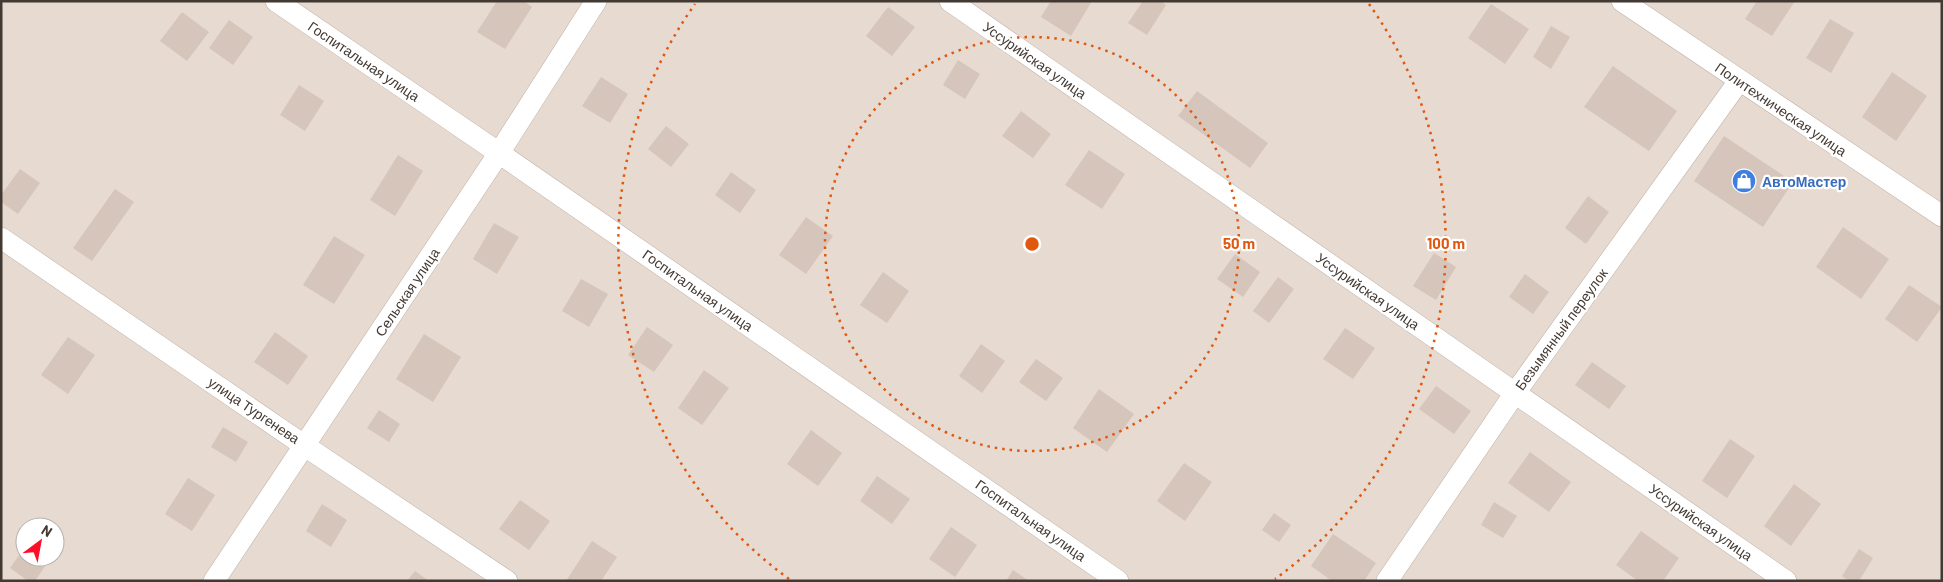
<svg xmlns="http://www.w3.org/2000/svg" width="1943" height="582" viewBox="0 0 1943 582" font-family="Barlow,sans-serif">
  <style>
    .residential { fill: #e6dad1; fill-rule: evenodd }
    .building { fill: #d6c5bb }
    .lines { fill: none; stroke-linecap: round; stroke-linejoin: round }
    .minor-casing { stroke: #c0b2a8; stroke-width: 22 }
    .minor { stroke: #fff; stroke-width: 21 }
    .ring { fill: none; stroke: #e0570e; stroke-width: 2.5; stroke-dasharray: 2.5 5 }
    .labels { text-anchor: middle; dominant-baseline: central; stroke-width: 4.5; stroke-linejoin: round; paint-order: stroke }
    .street-label { font-size: 14px; fill: #433933; stroke: #fff }
    .shop-label { font-size: 14px; font-weight: bold; fill: #366cbe; stroke: #fff; text-anchor: start }
    .centre { fill: #e0570e; stroke: #fff; stroke-width: 2.5 }
    .ring-label { font-size: 15px; text-anchor: middle; font-weight: bold; fill: #e0570e; stroke: #fff; stroke-width: 4.5; stroke-linejoin: round; paint-order: stroke }
  </style>
  <rect width="100%" height="100%" fill="#f2e9e3"/>
  <path class="residential" d="M1 1H1942V581H1ZM25 527H55V557H25Z"/>
  <path class="building" d="M497 1H524L532 7 505 49 477 32Z
    M1051 1H1092L1071 36 1041 17Z
    M1143 1H1160L1166 5 1147 35 1128 23Z
    M1757 1H1795L1772 36 1745 19Z
    M1491 4 1529 29 1505 64 1468 38Z
    M888 7 915 27 892 56 866 36Z
    M182 12 209 32 187 61 160 41Z
    M1830 19 1854 33 1831 73 1806 58Z
    M229 20 253 37 233 65 209 48Z
    M1551 26 1570 37 1551 69 1533 57Z
    M958 60 980 74 965 99 943 85Z
    M1613 66 1677 111 1649 151 1584 107Z
    M1892 72 1927 96 1896 141 1862 117Z
    M601 77 628 94 610 123 582 106Z
    M299 85 324 101 305 131 280 115Z
    M1197 91 1268 143 1250 168 1178 116Z
    M1021 111 1051 134 1033 158 1002 136Z
    M666 126 689 144 671 167 648 149Z
    M1724 136 1793 182 1763 227 1694 181Z
    M1089 150 1125 174 1102 209 1065 185Z
    M398 155 423 171 395 216 370 200Z
    M20 169 40 183 18 214 1 202V195Z
    M731 172 756 190 740 213 715 195Z
    M115 189 134 202 92 261 73 248Z
    M1588 196 1609 212 1586 244 1565 228Z
    M806 217 833 236 806 274 779 255Z
    M494 223 519 237 497 274 473 259Z
    M1843 227 1889 259 1861 299 1816 267Z
    M334 236 365 255 334 304 303 285Z
    M1434 253 1456 267 1436 300 1413 286Z
    M1235 254 1260 272 1243 297 1217 279Z
    M883 272 909 291 887 323 860 305Z
    M1525 274 1549 292 1533 314 1509 297Z
    M1278 277 1294 289 1269 323 1253 311Z
    M581 279 608 294 589 327 562 311Z
    M1909 285 1942 307 1917 342 1885 319Z
    M647 327 673 345 654 372 628 355Z
    M1345 328 1375 348 1353 379 1323 359Z
    M275 332 308 356 288 385 254 362Z
    M424 334 461 357 433 402 396 379Z
    M68 337 95 355 68 394 41 375Z
    M981 344 1005 361 982 393 959 376Z
    M1036 359 1063 378 1046 401 1019 382Z
    M1592 362 1626 386 1609 409 1575 385Z
    M704 370 729 388 702 425 678 408Z
    M1436 386 1471 411 1454 434 1419 409Z
    M1099 389 1134 414 1107 452 1073 428Z
    M379 410 400 424 389 442 367 428Z
    M223 427 248 442 236 462 211 447Z
    M811 430 842 453 818 486 787 464Z
    M1730 439 1755 456 1727 498 1702 481Z
    M1530 452 1571 482 1549 512 1508 483Z
    M1184 463 1212 482 1185 521 1157 501Z
    M877 476 910 499 892 524 860 501Z
    M188 478 215 495 192 531 165 514Z
    M1794 484 1821 504 1791 546 1764 526Z
    M520 500 550 521 529 550 499 529Z
    M1494 502 1517 516 1503 538 1481 525Z
    M322 504 347 520 331 547 306 531Z
    M1274 513 1291 525 1279 542 1262 530Z
    M951 527 977 545 955 577 929 559Z
    M1641 531 1679 558 1663 581H1638L1616 565Z
    M1333 534 1376 563 1364 581H1332L1311 566Z
    M592 541 617 557 601 581H566Z
    M25 547V557H47L50 559 35 581H28L10 568Z
    M1859 549 1873 558 1859 581H1849L1842 576Z
    M1013 570 1029 581H1006Z
    M415 571 429 581H407Z"/>
  <g class="lines">
    <g class="minor-casing">
      <path id="minor" d="M276 1 499 153 1118 581
        M950 1 1786 581
        M1622 1 1942 216
        M1 238 305 446 507 581
        M214 581 499 153 596 1
        M1387 581 1515 393 1739 81"/>
    </g>
    <use href="#minor" class="minor"/>
  </g>
  <g class="ring">
    <circle cx="1032" cy="244" r="207"/>
    <path d="M789 579A414 414 0 0 1 695 4M1369 4A414 414 0 0 1 1275 579"/>
  </g>
  <defs>
    <g id="shop-disc" transform="scale(1.25)"><circle r="9.5" fill="#3f7fe0" stroke="#fff"/><path d="M-5-2.5h2.3a2.7 3.5 0 0 1 5.4 0H5L5.5 6h-11ZM-1.5-2.5h3a1.5 2.3 0 0 0-3 0Z" fill="#fff"/></g>
  </defs>
  <g fill-rule="evenodd">
    <use href="#shop-disc" x="1744" y="181"/>
  </g>
  <g class="labels">
    <g class="street-label">
      <text transform="translate(1035 60) rotate(35)">Уссурийская улица</text>
      <text transform="translate(364 61) rotate(34)">Госпитальная улица</text>
      <text transform="translate(1781 109) rotate(34)">Политехническая улица</text>
      <text transform="translate(698 290) rotate(35)">Госпитальная улица</text>
      <text transform="translate(1368 291) rotate(35)">Уссурийская улица</text>
      <text transform="translate(407 292) rotate(-56)">Сельская улица</text>
      <text transform="translate(1561 329) rotate(-54)">Безымянный переулок</text>
      <text transform="translate(254 410) rotate(34)">улица Тургенева</text>
      <text transform="translate(1031 520) rotate(35)">Госпитальная улица</text>
      <text transform="translate(1701 522) rotate(35)">Уссурийская улица</text>
    </g>
    <g class="shop-label">
      <text x="1762" y="181">АвтоМастер</text>
    </g>
  </g>
  <circle cx="1032" cy="244" r="8" class="centre"/>
  <g class="ring-label">
    <text x="1239" y="249">50 m</text>
    <text x="1446" y="249">100 m</text>
  </g>
  <rect width="1943" height="582" fill="none" stroke="#433933" stroke-width="5"/>
  <g transform="translate(40 542) rotate(32)"><circle r="24" fill="#ffffff" stroke="#b4b0ad"/>
  <path d="M0-4L9 19L0 12L-9 19Z" fill="#fd0f29"/>
  <text y="-8" font-size="14" font-weight="bold" text-anchor="middle" fill="#433933">N</text>
  </g>
</svg>
